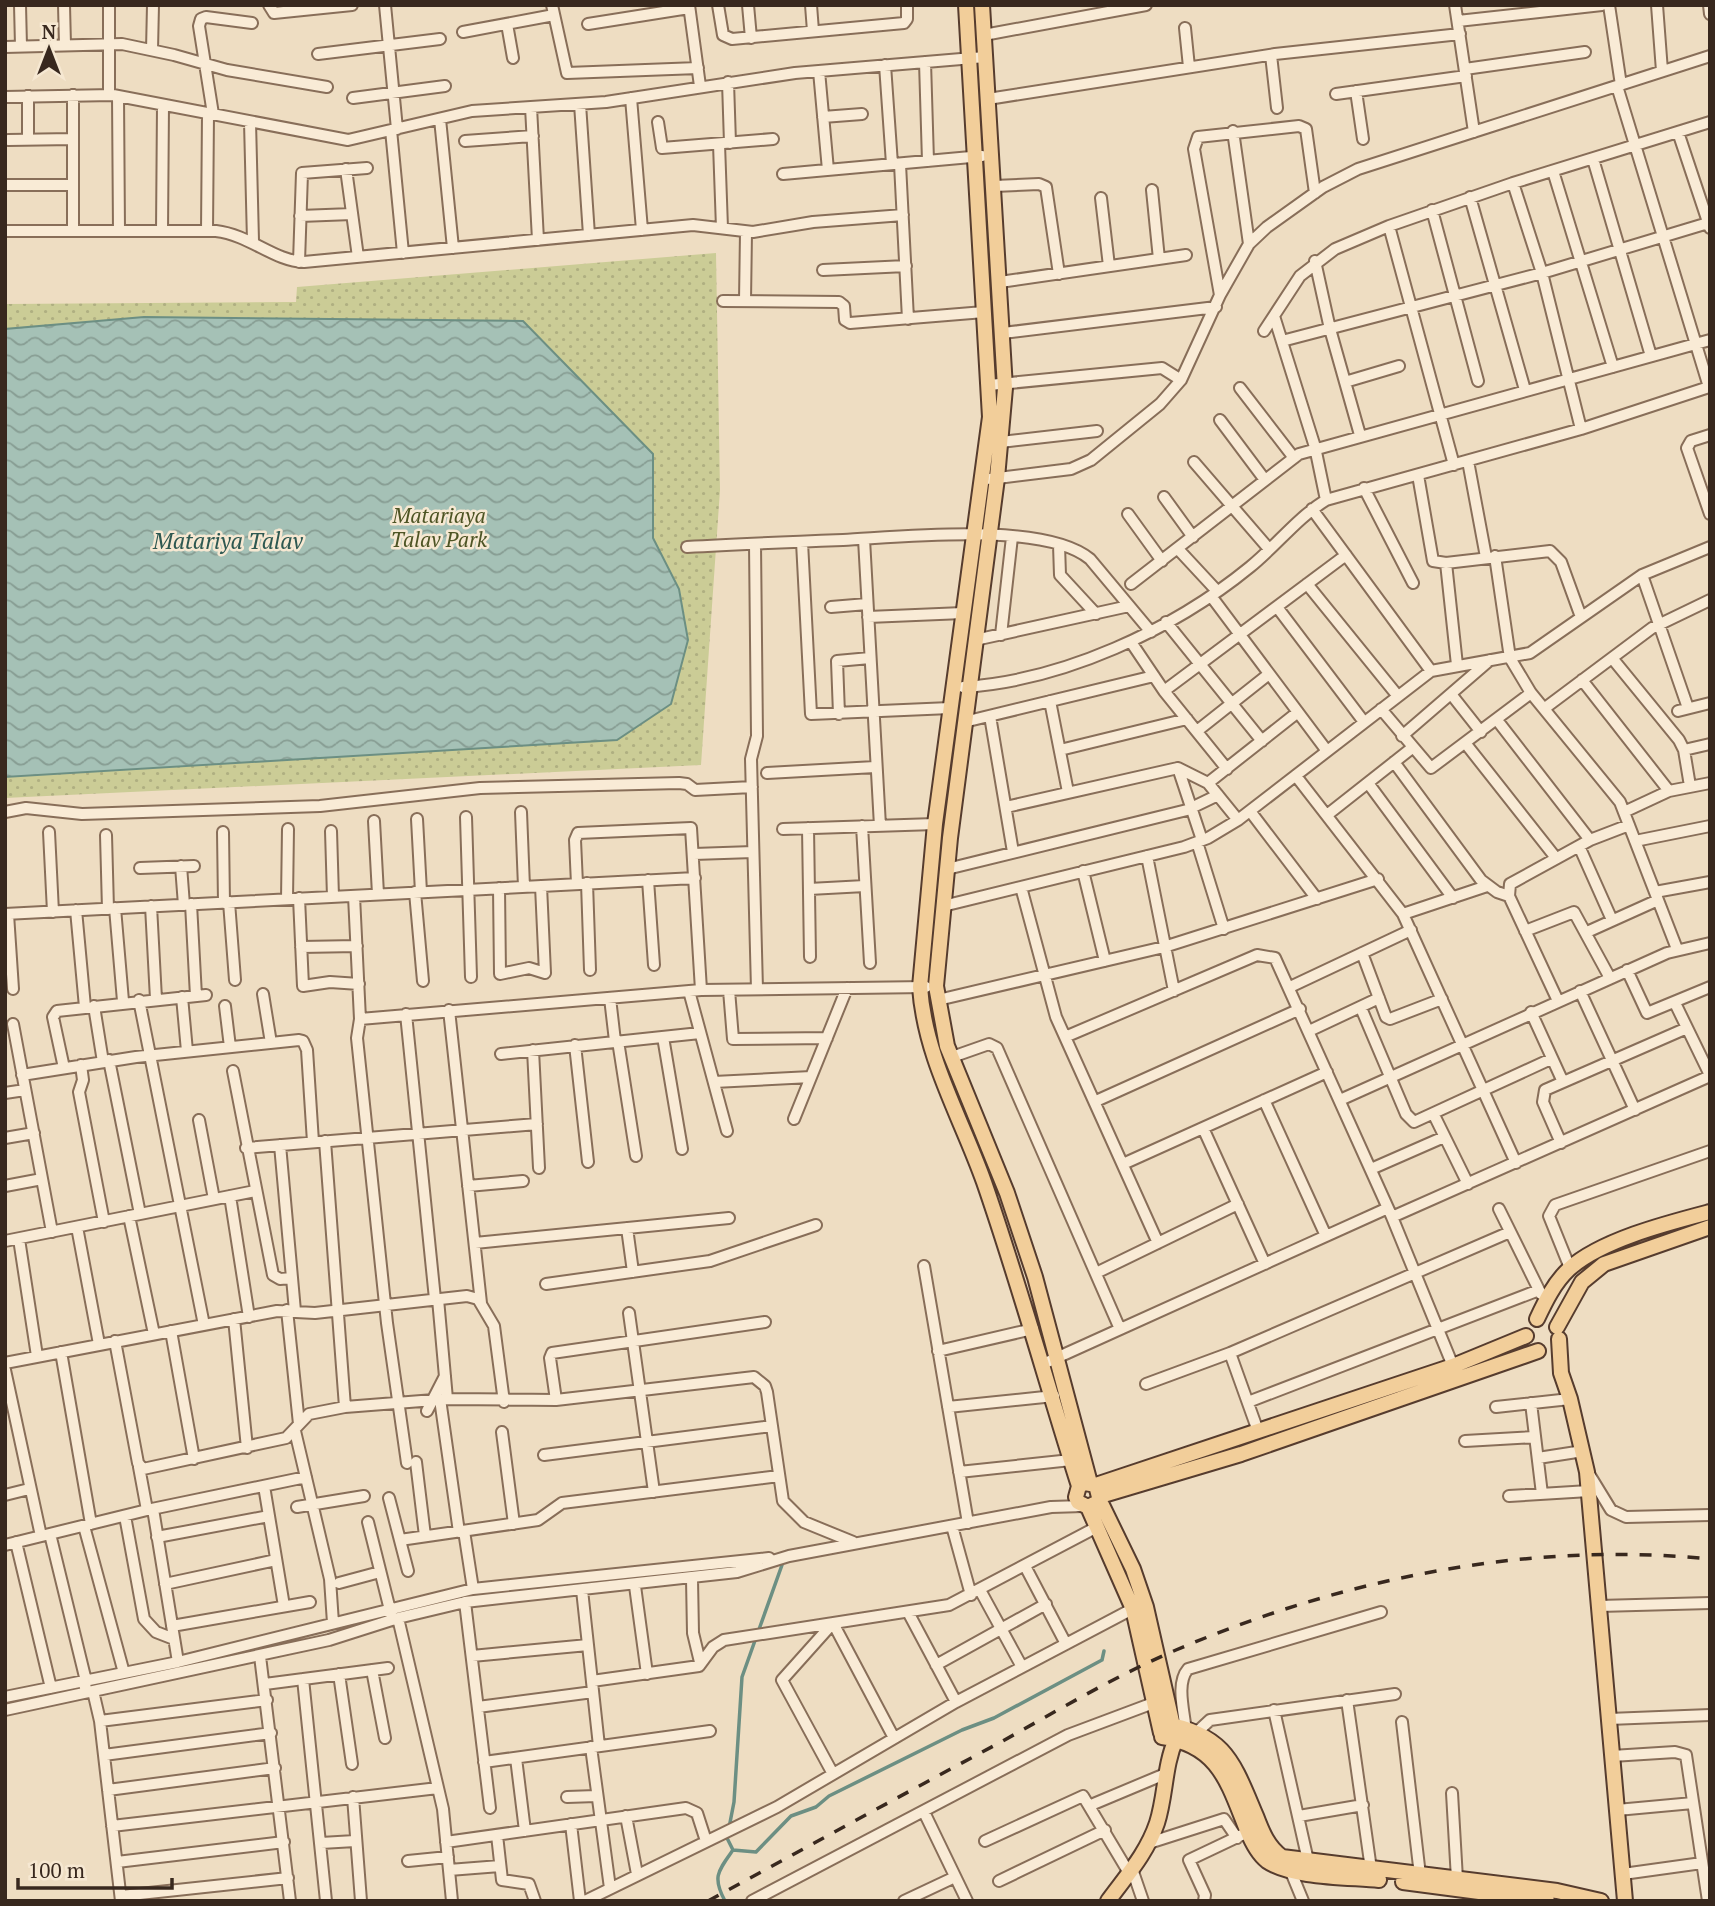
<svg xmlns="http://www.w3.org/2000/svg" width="1715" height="1906" viewBox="0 0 1715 1906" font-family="'PT Serif',serif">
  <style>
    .grass { fill: url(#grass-dots) }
    .water { fill: url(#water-waves); stroke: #6c8f83; stroke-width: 2 }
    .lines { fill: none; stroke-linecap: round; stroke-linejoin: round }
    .stream { stroke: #6c8f83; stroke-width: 3.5 }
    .minor-casing { stroke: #886e59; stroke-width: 14 }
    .major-casing { stroke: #563c2e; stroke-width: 18 }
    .minor { stroke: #f9ebd6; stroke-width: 10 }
    .major { stroke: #f2ce9a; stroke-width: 14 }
    .rail { stroke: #38281e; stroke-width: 3.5; stroke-dasharray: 12 12; stroke-linecap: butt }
    .labels { text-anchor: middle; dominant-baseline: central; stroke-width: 5; stroke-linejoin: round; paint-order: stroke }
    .park-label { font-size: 21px; font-style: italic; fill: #4d5424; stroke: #f6e8d2 }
    .water-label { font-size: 23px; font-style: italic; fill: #2d5851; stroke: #f6e8d2 }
  </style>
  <defs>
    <pattern id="grass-dots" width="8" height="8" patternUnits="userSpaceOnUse" patternTransform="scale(1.75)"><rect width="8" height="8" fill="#cbcc96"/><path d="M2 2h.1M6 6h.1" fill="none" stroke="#afaf81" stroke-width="1.8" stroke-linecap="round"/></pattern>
    <pattern id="water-waves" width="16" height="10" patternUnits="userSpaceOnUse" patternTransform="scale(1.75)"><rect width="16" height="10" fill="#a5c1b6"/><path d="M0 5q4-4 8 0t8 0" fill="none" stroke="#879d93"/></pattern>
  </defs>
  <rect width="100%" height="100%" fill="#eeddc2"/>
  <path class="grass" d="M716 253 720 490 701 765 5 798V304L296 302 297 287Z"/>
  <path class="water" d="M144 317 523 321 653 454V538L679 589 688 640 671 704 617 740 5 777V329Z"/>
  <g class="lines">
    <path class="stream" d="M733 1850 727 1838 734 1802 742 1677 782 1565
      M725 1901C712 1877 718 1871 733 1850L756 1852 791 1816 816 1807 829 1796 962 1730 994 1718 1102 1660 1104 1651"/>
    <g class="minor-casing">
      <path id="minor" d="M20 5 21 46
        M64 5 65 45
        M109 5V95
        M269 5 274 13 352 5
        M385 5 397 129
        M552 5 567 73 698 68
        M689 5 700 86
        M718 5 723 35 732 39 904 23 907 19V5
        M748 5 751 38
        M811 5 813 31
        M1455 5 1474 132
        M1609 5 1621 85
        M1657 5 1662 71
        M1709 5 1710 14
        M1458 21 1602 5
        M507 24 513 58
        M588 24 689 8
        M1185 28 1189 67
        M463 32 554 15
        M984 35 1146 5
        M5 47 122 44 174 55 227 70 327 87
        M152 50 153 5
        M318 54 440 39
        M1271 55 1277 108
        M925 62 928 161
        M885 65 892 164
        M1465 69 1585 52
        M819 71 828 170
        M728 82 730 143
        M1356 91 1363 139
        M1336 94 1466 76
        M73 95V231
        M28 96V140
        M118 96 119 231
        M5 97 113 95 348 140 472 111 606 102 795 73 985 57
        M353 98 445 86
        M631 98 642 230
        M988 99 1275 54 1460 34
        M580 104 589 235
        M531 107 538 240
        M213 114 199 26 201 19 206 17 252 23
        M823 117 862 114
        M440 119 453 248
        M250 122 253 241
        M658 122 662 148 773 139
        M391 130 403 253
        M1233 131 1249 244
        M1678 132 1710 228
        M8 140 73 139
        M465 141 533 136
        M719 144 722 228
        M1593 159 1651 356
        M900 164 908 319
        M346 169 358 257
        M1553 171 1613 367
        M783 174 982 156
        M1513 183 1542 273 1581 429
        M6 185H73
        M994 186 1039 184 1046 187 1059 274
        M1152 190 1159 259
        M1470 197 1525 390
        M1101 198 1109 266
        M1432 210 1478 381
        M300 216 352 214
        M1389 226 1454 465
        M5 231H216C250 235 274 261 304 262L693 225 753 232 813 222 903 215
        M162 231 163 105
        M207 231 208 114
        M1315 261 1330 329 1360 435
        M299 262 302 173 367 168
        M823 270 906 266
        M1000 282 1186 255
        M1220 295 1194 149 1198 137 1299 126 1306 129 1315 193
        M723 301 839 302 844 306 845 320 850 323 984 312
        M745 301 746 232
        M1274 316 1315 447 1326 500
        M1264 331 1300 276 1335 249 1389 226 1513 183 1710 122
        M1003 333 1216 307
        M1282 341 1542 273 1708 223
        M1345 382 1399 366
        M989 385 1162 368 1181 380
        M1240 388 1294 458
        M1220 420 1265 480
        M1710 435 1691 441 1687 448 1710 514
        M1001 442 1097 431
        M1468 461 1486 557
        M1194 462 1269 549
        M1418 475 1433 561 1446 563 1550 551 1561 562 1581 617
        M990 479 1071 469 1091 460 1160 404 1181 380 1220 295 1249 244 1267 227 1323 187 1358 169 1710 56
        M1364 488 1413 583
        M1164 497 1193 537
        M1312 509 1431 671
        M1128 514 1162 561
        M864 539 880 826
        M802 542 811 714 950 708
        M755 544 757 736 751 759 757 989
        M1059 545 1060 575 1096 614
        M687 547C739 544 791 542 843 540 902 537 1044 521 1090 559L1151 632
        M1178 549 1217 591
        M1495 556 1510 658 1531 693 1620 802 1677 949
        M1446 563 1457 665
        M1642 575 1688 708
        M1131 584 1299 454 1710 340
        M1307 584 1397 695
        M1211 596 1327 751
        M831 607 867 604
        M1277 607 1364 722
        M868 617 963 613
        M1166 622 1262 741
        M1001 635 1012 537
        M975 640 1129 606
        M1131 642 1164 691 1227 769
        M1612 658 1679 740 1684 750 1690 786
        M1582 680 1669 791
        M963 687C1062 681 1173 630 1250 567 1276 546 1297 518 1326 500L1581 429 1709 387 1617 86
        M1164 691 1346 555
        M1451 694 1481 732
        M1050 701 1068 792
        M1545 708 1652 628 1710 600
        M1381 709 1431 768 1531 693
        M1678 711 1710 703
        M839 714 837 661 870 658
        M990 716 1013 852
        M1497 720 1590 840
        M964 722 1154 676
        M1197 731 1269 674
        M1402 736 1490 660
        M1466 744 1556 858
        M1060 750 1187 719
        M1684 750 1710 744
        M1394 762 1481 880 1497 892 1509 896
        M1178 768 1202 840
        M767 773 875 767
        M1296 776 1403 914 1516 1163
        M1208 783 1298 712
        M1368 783 1453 898
        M1006 807 1178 768 1208 783 1238 820
        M1250 811 1317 899
        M5 812 26 808 82 814 320 806 480 788 679 783 687 784 695 790 752 787
        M521 812 524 887
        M1624 812 1669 791 1710 783
        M1327 815 1412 748
        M466 817 471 977
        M417 819 421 892
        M374 821 378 894
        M862 826 870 963
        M808 828 810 957
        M783 829 935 824
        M331 831 333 897
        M49 832 53 912
        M223 832 224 903
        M106 835 108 909
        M1635 841 1710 826
        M1197 842 1224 929
        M1579 846 1612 920
        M694 854 753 852
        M1147 856 1174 991
        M181 866 184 905
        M140 868 194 866
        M947 869 1187 810 1218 795
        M1083 871 1105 961
        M648 880 654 965
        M587 883 590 970
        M577 884 575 840 578 833 691 828 701 990
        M1021 887 1056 1017 1158 1243
        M499 888 500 974 529 968 545 973 541 886
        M809 889 865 886
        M415 892 423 981
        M1655 892 1710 882
        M354 896 360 1019
        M299 898 303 986 330 982 359 984
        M287 899 288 829
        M229 902 235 980
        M191 904 196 996
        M151 906 156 999
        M943 906 1184 847 1208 838 1238 820 1431 671 1530 653 1642 575 1710 547
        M115 908 123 1001
        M76 910 85 1007
        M5 914 695 878
        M8 914 13 989
        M1403 914 1487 886
        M1525 931 1574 912 1610 978
        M1587 932 1658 900
        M301 947 357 946
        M1362 953 1386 1017 1390 1019 1442 999
        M1627 970 1647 1013 1710 987
        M1290 987 1411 930
        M729 990 733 1039 827 1038
        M689 991 727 1131
        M1580 991 1635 1110
        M263 994 271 1043
        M182 997 187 1051
        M610 998 615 1041
        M139 1000 204 1325
        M938 1000 1164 947 1378 879
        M1558 1001 1509 896 1510 884 1590 840 1629 825
        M1675 1003 1710 1075
        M94 1006 103 1062
        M225 1006 230 1047
        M1361 1008 1406 1114 1414 1122 1551 1059
        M449 1010 481 1303
        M1531 1012 1563 1082
        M406 1014 435 1299
        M13 1024 52 1232
        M1309 1031 1379 998
        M663 1037 682 1149
        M1065 1037 1257 955 1275 958 1392 1217 1453 1366
        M618 1041 636 1156
        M575 1045 588 1162
        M533 1050 539 1168
        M501 1054 700 1033
        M952 1057 989 1044 997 1048 1120 1329
        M109 1060 140 1214
        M81 1065 83 1080 79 1092 104 1222
        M64 1068 53 1017 57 1011 206 995
        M233 1071 273 1275 280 1279 292 1278
        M22 1075 136 1057 299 1040 303 1041 307 1050 313 1142
        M714 1082 811 1077
        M5 1093 25 1090
        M1264 1100 1326 1236
        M1340 1100 1667 953 1710 943
        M1096 1101 1300 1009
        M1434 1115 1468 1184
        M794 1119 847 988
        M199 1120 214 1199
        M1203 1128 1265 1264
        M5 1138 34 1133
        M325 1141 345 1407
        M1561 1143 1543 1102 1545 1090 1687 1028
        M280 1145 295 1311
        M246 1148 537 1124
        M1123 1164 1327 1072
        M1371 1169 1444 1137
        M5 1186 42 1179
        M468 1186 523 1181
        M230 1196 249 1317
        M1499 1209 1541 1294
        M129 1216 154 1334
        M1392 1217 1710 1076
        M77 1227 99 1344
        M627 1228 633 1272
        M19 1239 37 1356
        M5 1241 255 1191
        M475 1243 729 1218
        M924 1266 968 1523
        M1570 1268 1549 1216 1555 1205 1710 1151
        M1096 1273 1238 1204
        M546 1284 710 1261 816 1225
        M438 1299 447 1399
        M287 1310 299 1424
        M629 1313 654 1492
        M234 1319 247 1448
        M171 1331 194 1459
        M115 1341 138 1463 143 1469 286 1438 309 1414 345 1407 447 1399 556 1400 754 1377 765 1386 767 1392 783 1501 804 1522 853 1542
        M938 1351 1033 1329
        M61 1352 91 1524
        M1230 1353 1258 1431
        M5 1363 277 1311 315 1313 467 1296 478 1299 494 1326 504 1402
        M1043 1364 1388 1208
        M5 1370 41 1536
        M1146 1384 1230 1353 1510 1232
        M440 1399 459 1532
        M556 1400 550 1358 552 1353 765 1322
        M1248 1402 1539 1290
        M1531 1403 1542 1494
        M948 1407 1054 1396
        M1496 1407 1570 1399
        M427 1411 445 1376
        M295 1431 330 1579 333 1623
        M502 1432 514 1524
        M1465 1441 1535 1437
        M544 1455 772 1426
        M1538 1458 1583 1451
        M416 1462 425 1536
        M407 1463 387 1323 357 1038 360 1019 701 990 926 987
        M139 1467 147 1510
        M959 1472 1071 1460
        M1589 1474 1611 1510 1626 1517 1710 1515
        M264 1486 284 1606
        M5 1495 29 1489
        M1509 1496 1589 1491
        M389 1498 408 1571
        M297 1507 364 1496
        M153 1509 178 1662
        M125 1516 144 1619 156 1632 174 1639
        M368 1522 391 1614
        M84 1526 124 1673
        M952 1526 971 1595
        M464 1531 473 1589
        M50 1534 86 1681 85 1688
        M157 1537 269 1516
        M400 1540 538 1520 562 1503 779 1476
        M16 1542 51 1688
        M5 1545 147 1510 306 1477
        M1025 1566 1066 1644
        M692 1579 693 1633 700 1662
        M339 1583 380 1572
        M165 1584 276 1560
        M635 1586 647 1674
        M582 1590 599 1746
        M980 1590 1022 1667
        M465 1602 490 1808
        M1599 1606 1710 1603
        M908 1612 956 1702
        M398 1618 443 1809 452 1901
        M172 1626 310 1602
        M260 1656 290 1901
        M472 1656 588 1645
        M936 1665 1046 1604
        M372 1670 385 1738
        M339 1674 352 1764
        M303 1679 326 1901
        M592 1681 699 1666 713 1647 724 1640 949 1605 1097 1527
        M265 1684 388 1668
        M93 1691 100 1721 121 1901
        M5 1697 178 1662 473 1589 769 1558
        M1347 1700 1371 1869
        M478 1707 593 1692
        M5 1710 329 1640 398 1618 465 1602 737 1572 789 1556 1051 1507 1083 1506
        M1274 1710 1309 1865
        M1609 1719 1710 1715
        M100 1721 267 1700
        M1402 1722 1420 1875
        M1186 1733C1185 1714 1175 1684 1188 1669L1381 1612
        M1196 1733 1210 1720 1395 1694
        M591 1747 610 1888
        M104 1755 271 1733
        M1612 1756 1675 1752 1686 1755 1708 1901
        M516 1758 525 1831
        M484 1762 710 1731
        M833 1774 782 1680 833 1623 894 1738
        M108 1790 275 1768
        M1452 1793 1457 1879
        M353 1797 361 1901
        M567 1797 596 1796
        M1091 1805 1165 1774
        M1617 1810 1693 1803
        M924 1812 967 1901
        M626 1816 637 1874
        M1299 1816 1363 1805
        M571 1824 580 1901
        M112 1826 438 1788
        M497 1835 502 1880 529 1884 535 1901
        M985 1841 1083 1796 1129 1873
        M446 1842 686 1808 697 1813 706 1841
        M321 1843 355 1841
        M1149 1843 1224 1819 1237 1838
        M408 1861 448 1857
        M117 1862 284 1842
        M1289 1867 1303 1901
        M1132 1869 1143 1901
        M449 1870 500 1866
        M1623 1874 1702 1863
        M999 1881 1105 1830
        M121 1896 288 1878
        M585 1901 777 1807 956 1702 1138 1606
        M752 1901 1068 1735 1156 1702
        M904 1901 955 1877
        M1204 1901 1205 1895 1189 1860 1248 1832"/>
    </g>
    <g class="major-casing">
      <path id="major" d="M966 5 990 417 935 824 920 987C925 1058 961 1117 984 1182 1019 1283 1047 1385 1079 1486L1076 1497 1078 1502 1088 1507 1100 1501 1096 1485 1085 1483 1079 1486
        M982 5 1005 388 997 478 950 838 936 986 947 1046 1007 1193 1035 1277 1090 1483
        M1537 1319C1545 1302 1554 1283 1569 1269 1601 1240 1668 1223 1710 1212
        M1557 1327 1582 1282 1604 1264 1710 1227
        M1559 1339 1561 1373 1570 1399 1587 1472 1625 1901
        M1096 1485 1453 1366 1526 1336
        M1100 1496 1241 1454 1538 1351
        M1100 1501 1133 1569 1146 1607 1176 1739C1164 1766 1166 1795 1157 1823 1147 1853 1127 1875 1108 1901
        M1088 1507 1133 1609 1161 1733
        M1161 1723C1226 1734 1233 1762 1256 1816 1262 1832 1268 1847 1282 1857L1557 1891 1601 1901
        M1162 1737C1219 1745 1228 1783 1247 1830 1251 1840 1258 1854 1267 1861 1292 1878 1349 1877 1379 1880
        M1403 1882 1547 1901"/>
    </g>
    <use href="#minor" class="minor"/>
    <use href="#major" class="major"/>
    <path class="rail" d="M708 1901C805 1848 902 1795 999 1743 1057 1711 1115 1676 1176 1650 1345 1578 1527 1541 1710 1559"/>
  </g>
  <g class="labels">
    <g class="park-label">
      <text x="439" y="515">Matariaya<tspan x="439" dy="24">Talav Park</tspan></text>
    </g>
    <g class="water-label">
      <text x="228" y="540">Matariya Talav</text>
    </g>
  </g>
  <rect width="1715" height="1906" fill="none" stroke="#38281e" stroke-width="14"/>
  <g transform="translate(49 49)" stroke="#f6e8d2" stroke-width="5" paint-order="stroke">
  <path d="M0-5L12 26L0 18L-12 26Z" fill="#38281e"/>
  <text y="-10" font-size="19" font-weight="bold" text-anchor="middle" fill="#38281e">N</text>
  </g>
  <path d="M18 1878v10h154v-10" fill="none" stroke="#38281e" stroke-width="3.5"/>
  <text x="28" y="1878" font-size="21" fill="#38281e" stroke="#f6e8d2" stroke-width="5" paint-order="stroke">100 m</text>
</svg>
